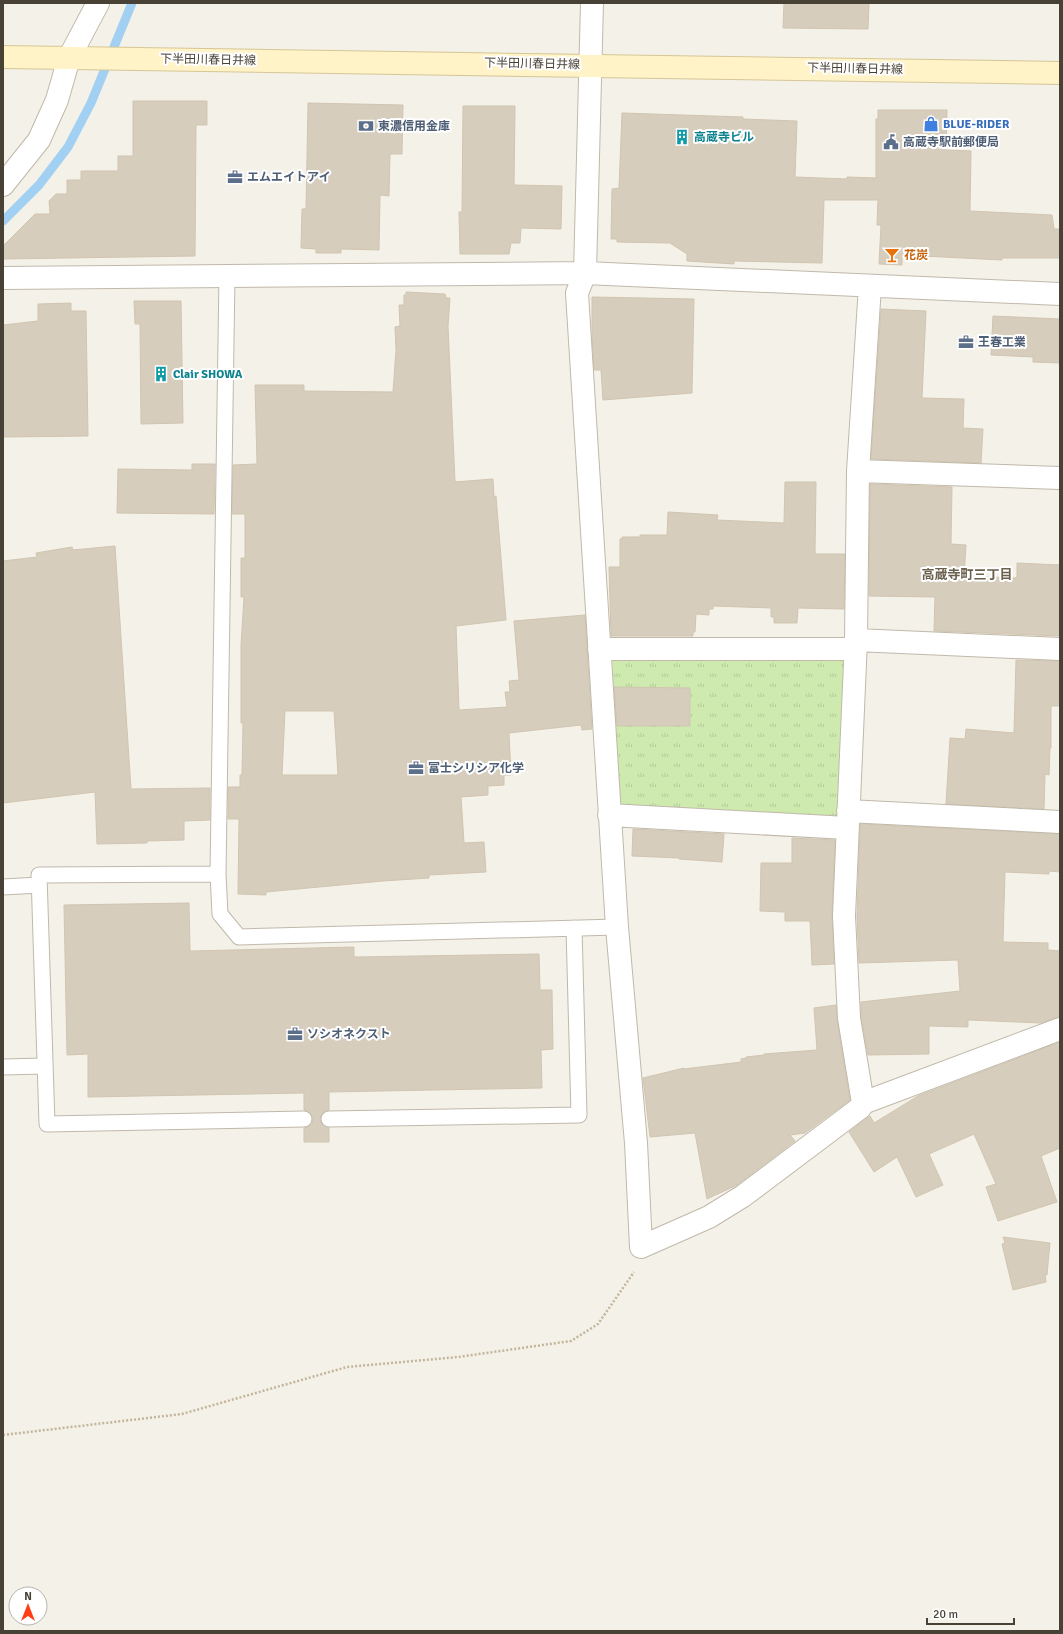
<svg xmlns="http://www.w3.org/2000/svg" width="1063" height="1634" viewBox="0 0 1063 1634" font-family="Signika,'Noto Sans JP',sans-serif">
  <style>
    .grass { fill: url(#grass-tufts) }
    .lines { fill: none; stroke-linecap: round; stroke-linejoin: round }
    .stream { stroke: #a2d0f2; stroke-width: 9 }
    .building { fill: #d6cdbd; stroke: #d1c5b0; fill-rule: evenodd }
    .lane-casing { stroke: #c0b9aa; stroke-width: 17 }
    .street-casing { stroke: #c0b9aa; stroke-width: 24 }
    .secondary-casing { stroke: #d6c696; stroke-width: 24 }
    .path { stroke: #c2b59b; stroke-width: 2.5; stroke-dasharray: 2 2; stroke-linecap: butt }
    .lane { stroke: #fff; stroke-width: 15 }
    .street { stroke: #fff; stroke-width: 22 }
    .secondary { stroke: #fff3c7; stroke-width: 22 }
    .labels { text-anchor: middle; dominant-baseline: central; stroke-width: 4; stroke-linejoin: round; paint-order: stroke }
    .street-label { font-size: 12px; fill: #484136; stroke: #fff }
    .shop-label { font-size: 12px; font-weight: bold; fill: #366cbe; stroke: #fff; text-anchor: start }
    .service-label { font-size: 12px; font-weight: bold; fill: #4e5e75; stroke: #fff; text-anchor: start }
    .culture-label { font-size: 12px; font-weight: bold; fill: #0d838f; stroke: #fff; text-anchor: start }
    .food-label { font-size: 12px; font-weight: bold; fill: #c56008; stroke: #fff; text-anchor: start }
    .neighbourhood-label { font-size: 13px; font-weight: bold; fill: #6b604d; stroke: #fff }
  </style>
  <defs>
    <pattern id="grass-tufts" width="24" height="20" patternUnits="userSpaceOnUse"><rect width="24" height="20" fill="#ceeaaf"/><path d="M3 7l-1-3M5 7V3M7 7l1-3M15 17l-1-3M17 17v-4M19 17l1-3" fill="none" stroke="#b2ca97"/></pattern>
  </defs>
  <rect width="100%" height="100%" fill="#f4f1e8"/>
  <path class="grass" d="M612 655H843L848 661 843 811 831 821 629 812 619 803Z"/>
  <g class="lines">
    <path class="stream" d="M3 221 39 185 68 147 91 103 132 3"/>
  </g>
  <path class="building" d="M784 3H869L868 29 783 28Z
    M133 101H207V125H196L195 256 3 259V246L35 214H50L49 201 56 194H67V180H81V171H118V156H133Z
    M308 103 403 105 402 154H390L389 196 380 195 379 250 341 249V253H316V249L301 248 302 209H306Z
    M463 106H515L514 185 562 186 561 229 521 228 520 243H511L509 254H460L459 212H462Z
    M878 110H947L946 150 971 151 970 211 1052 215 1054 229H1060V258H1002V260L902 255V265L879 264 881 225H877L878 200H824L822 263 734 261V264L687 261V254L670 243 617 242V239H611L612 189 619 188 622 113 743 117V119L797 121 795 177 847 179V177L876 178V119H878Z
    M406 292 445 294 446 298H450L448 326 455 482 493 479 494 497 496 496 506 620 456 626 459 710 507 707 505 692H510L509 681 519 680 514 621 585 615 592 729 582 730 581 725 509 733 511 775H504V785L488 786V795L461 797 464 843 484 842 486 872 429 875V878L383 881 266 892V895L238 894 239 819H228V787H240V775H242L243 723H241V645L244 597H241V558H245V514H232L233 465 257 464 255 385H304V391L393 392 396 350 395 327 400 326 399 305H404V295H406ZM285 711H334L338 775H282Z
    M592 297 694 299 692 393 603 400 601 370H594L592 334Z
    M134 301H181L183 423 141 424 140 324H135Z
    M71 303V311H86L88 436 3 437V325L38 321V304Z
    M881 309 926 311 922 398 964 399 963 428 983 429 981 463 871 459Z
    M993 316 1060 319V363L1033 362V357L991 355Z
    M192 464H215L214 514 117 513 118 469 192 470Z
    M785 482H816L815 554H845L844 609 798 608 797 623H774V617H771V608L713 606V609H709V615L696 614 695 632H693V636H611L609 567H620V539H622V537H640V535H667L668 512 718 515 717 520 784 523Z
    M870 484 952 487 951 544 966 545 964 576 1017 578V563L1060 565V636L934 631 935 597 869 596Z
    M115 546 131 789 210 788V820L184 821V840L147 841V843L97 844 95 792 3 803V561L37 557 36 553 72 547 73 550Z
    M1016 660 1060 661V706H1051V748H1050L1049 775 1045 774 1044 809 946 804 950 738 965 739 966 729 1014 733Z
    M614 687 690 688V726H617Z
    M860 824 1060 834V872L1049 871V874L1005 872 1003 942 1048 943V950L1060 951V1017L1041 1023 968 1020V1027L929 1026V1054L868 1055 861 1017V1002L960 991 958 960 859 963 857 916Z
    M633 829 724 834 722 862 679 859V858L632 856Z
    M792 838 835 840 832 915 834 964 812 965 810 921H785V912L760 911 761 863H792Z
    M189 903 190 951 354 947V957L539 954 540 990H552L553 1049 541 1050 542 1088 329 1092V1110L324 1112 320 1119 322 1124 329 1128V1142H304V1128L312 1124 313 1118 309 1111 304 1110V1093L88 1097V1054L67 1055 64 905Z
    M836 1005 837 1020 850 1100 805 1133 790 1135 795 1141 737 1185 707 1199 695 1133 650 1137 643 1078 684 1068V1069L741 1062V1059L746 1058V1057L764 1055V1054L817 1050 814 1008Z
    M1060 1042V1148L1041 1156 1057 1202 998 1221 986 1187 996 1184 974 1134 929 1154 943 1185 916 1197 897 1157 874 1172 849 1132 870 1116 874 1123 918 1096Z
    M1003 1237 1050 1243 1047 1275H1045L1046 1282 1013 1290 1002 1244 1005 1243Z"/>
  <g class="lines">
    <g class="lane-casing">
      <path id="lane" d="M227 275 218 874 220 914 239 937 617 927
        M218 874 39 875 47 1124 304 1119
        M3 887 39 885
        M3 1067 44 1066
        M329 1119 579 1115 574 928"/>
    </g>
    <g class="street-casing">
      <path id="street" d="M592 3 585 273 577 293 617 927 636 1143 641 1247 709 1217 743 1196 860 1108 863 1103 1060 1029
        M3 185 39 140 57 100 69 58 98 3
        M3 278 585 273 1060 294
        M858 471 1060 478
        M856 640 1060 649
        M599 649H855
        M848 811 1060 822
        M609 815 847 828
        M863 1103 849 1018 844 916 856 640 858 471 870 286"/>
    </g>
    <g class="secondary-casing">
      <path id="secondary" d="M3 57 1060 73"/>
    </g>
    <path class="path" d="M3 1435 182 1414 347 1367 458 1357 571 1341 598 1324 634 1272"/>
    <use href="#lane" class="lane"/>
    <use href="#street" class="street"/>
    <use href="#secondary" class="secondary"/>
  </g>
  <defs>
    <g id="shop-bare" transform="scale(1.2)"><path d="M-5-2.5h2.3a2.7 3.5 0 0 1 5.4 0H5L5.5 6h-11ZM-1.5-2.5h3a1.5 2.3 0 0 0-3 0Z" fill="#3f7fe0" stroke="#fff" stroke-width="2.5" paint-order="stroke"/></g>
    <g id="bank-bare" transform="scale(1.2)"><path d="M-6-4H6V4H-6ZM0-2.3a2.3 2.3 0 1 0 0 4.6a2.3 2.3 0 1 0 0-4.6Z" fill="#5c6f8a" stroke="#fff" stroke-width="2.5" paint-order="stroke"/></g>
    <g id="building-bare" transform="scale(1.2)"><path d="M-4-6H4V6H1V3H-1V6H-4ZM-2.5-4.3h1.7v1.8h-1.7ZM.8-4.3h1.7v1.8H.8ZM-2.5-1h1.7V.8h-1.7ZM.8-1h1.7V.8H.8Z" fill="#0f9aa8" stroke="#fff" stroke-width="2.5" paint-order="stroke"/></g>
    <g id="civic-bare" transform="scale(1.2)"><path d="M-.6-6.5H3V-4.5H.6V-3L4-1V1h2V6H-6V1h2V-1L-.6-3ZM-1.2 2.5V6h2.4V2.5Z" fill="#5c6f8a" stroke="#fff" stroke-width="2.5" paint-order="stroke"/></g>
    <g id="office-bare" transform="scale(1.2)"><path d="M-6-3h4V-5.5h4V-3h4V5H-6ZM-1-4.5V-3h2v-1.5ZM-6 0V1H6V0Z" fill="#5c6f8a" stroke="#fff" stroke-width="2.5" paint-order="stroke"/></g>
    <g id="bar-bare" transform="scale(1.2)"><path d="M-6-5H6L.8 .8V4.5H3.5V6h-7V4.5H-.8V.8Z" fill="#e8710a" stroke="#fff" stroke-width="2.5" paint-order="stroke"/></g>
  </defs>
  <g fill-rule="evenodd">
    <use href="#shop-bare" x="931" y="124"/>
    <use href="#bank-bare" x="366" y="126"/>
    <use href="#building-bare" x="682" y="137"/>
    <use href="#civic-bare" x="891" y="142"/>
    <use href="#office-bare" x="235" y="177"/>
    <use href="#bar-bare" x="892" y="255"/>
    <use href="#office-bare" x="966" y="342"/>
    <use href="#building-bare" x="161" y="374"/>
    <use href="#office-bare" x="416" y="768"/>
    <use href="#office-bare" x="295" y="1034"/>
  </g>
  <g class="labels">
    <g class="street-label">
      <text transform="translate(208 60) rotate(1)">下半田川春日井線</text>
      <text transform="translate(532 64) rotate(1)">下半田川春日井線</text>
      <text transform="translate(855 69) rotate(1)">下半田川春日井線</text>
    </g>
    <g class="shop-label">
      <text x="943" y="124">BLUE-RIDER</text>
    </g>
    <g class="service-label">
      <text x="378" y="126">東濃信用金庫</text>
      <text x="903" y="142">高蔵寺駅前郵便局</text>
      <text x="247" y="177">エムエイトアイ</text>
      <text x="978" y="342">王春工業</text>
      <text x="428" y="768">富士シリシア化学</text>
      <text x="307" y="1034">ソシオネクスト</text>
    </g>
    <g class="culture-label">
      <text x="694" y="137">高蔵寺ビル</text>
      <text x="173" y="374">Clair SHOWA</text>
    </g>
    <g class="food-label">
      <text x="904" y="255">花炭</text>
    </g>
    <g class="neighbourhood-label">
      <text x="967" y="575">高蔵寺町三丁目</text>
    </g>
  </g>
  <rect width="1063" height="1634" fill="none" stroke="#484136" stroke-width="8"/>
  <g transform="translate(28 1606)"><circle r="19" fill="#ffffff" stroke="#b6b3af"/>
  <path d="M0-3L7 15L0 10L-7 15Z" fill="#ff3e14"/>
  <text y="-6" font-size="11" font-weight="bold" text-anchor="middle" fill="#484136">N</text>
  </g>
  <path d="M927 1618v6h87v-6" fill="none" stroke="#484136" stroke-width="2"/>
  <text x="933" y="1618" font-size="12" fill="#484136" stroke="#ffffff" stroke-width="3" paint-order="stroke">20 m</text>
</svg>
